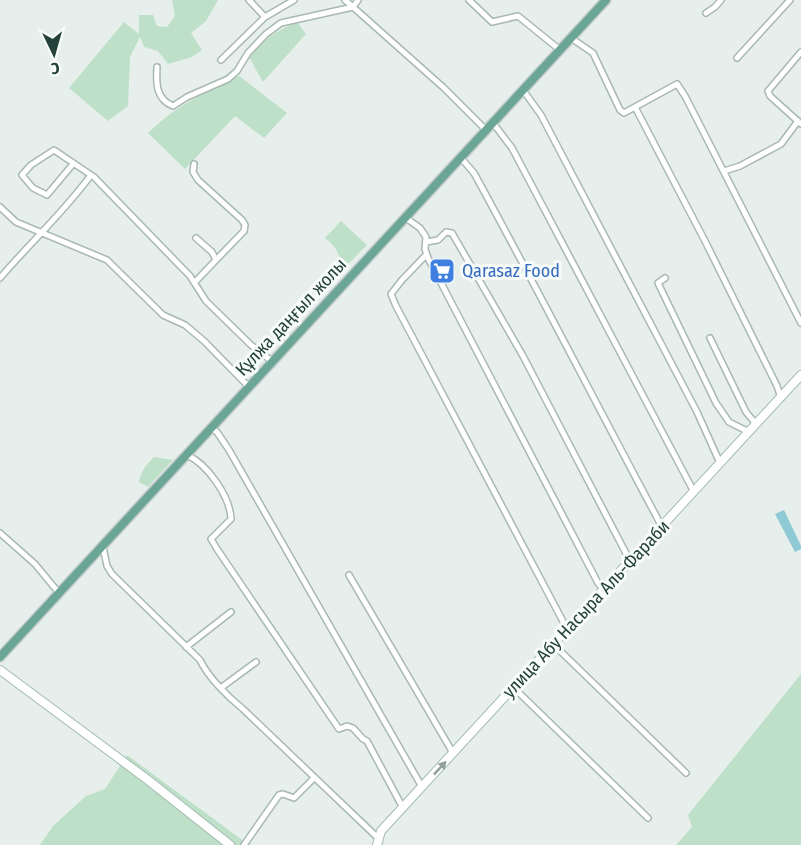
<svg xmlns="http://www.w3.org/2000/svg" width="801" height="845" viewBox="0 0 801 845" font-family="'Fira Sans Condensed',sans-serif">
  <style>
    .green { fill: #bfe0c8 }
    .water { fill: #8ec9d4 }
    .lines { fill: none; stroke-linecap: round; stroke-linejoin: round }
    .street-casing { stroke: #a8b8b2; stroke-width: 8 }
    .secondary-casing { stroke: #a4bbb3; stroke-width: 10 }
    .primary-casing { stroke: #c2cac8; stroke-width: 11 }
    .street { stroke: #fff; stroke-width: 5 }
    .secondary { stroke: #fff; stroke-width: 8 }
    .primary { stroke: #6aa596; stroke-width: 8 }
    .oneway { fill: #92a09c }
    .labels { text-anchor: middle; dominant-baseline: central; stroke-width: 6; stroke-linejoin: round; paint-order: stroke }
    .shop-label { font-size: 18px; fill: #366cbe; stroke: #f7fbf9; text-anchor: start }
    .street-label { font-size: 18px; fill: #24423a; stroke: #f7fbf9 }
  </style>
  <rect width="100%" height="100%" fill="#e6efeb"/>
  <path class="green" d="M172 0H218L206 21 191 33 202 50 192 57 168 64 158 51 144 47 140 37 130 57 128 106 108 121 69 88 124 22 139 34V15H153L157 26 167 27 175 16Z
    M297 22 306 34 263 82 249 57C262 39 277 31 297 22Z
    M239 76 287 113 264 138 235 116 185 169 148 133C174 107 206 91 239 76Z
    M341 221 367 245 341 271C340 255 338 248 325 238Z
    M154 457 173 460 148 487 139 482C141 471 146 465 154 457Z
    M801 674V845H676L692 827 688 815Z
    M127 755 249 845H40L53 826 86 796 105 789Z"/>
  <path class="water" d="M784 510 801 546V549L795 552 775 514Z"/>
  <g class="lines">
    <g class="street-casing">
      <path id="street" d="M249 0 265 17
        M358 0 353 7 444 88 486 130
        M469 0 492 22 518 16 560 50
        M706 13 715 7 721 0
        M571 38 593 53 620 110 624 113 677 84 685 96 801 323
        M801 52 768 91 770 96 801 124
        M737 58 790 0
        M221 60 265 17 294 0
        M157 67C156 84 156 99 173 106L187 97 228 79 237 71 248 53 266 34 281 23 353 7 345 0
        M523 90 541 115 697 412 720 463
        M635 107 706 243 777 386 781 398
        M493 123 512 148 694 492
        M461 158 474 173C538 290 599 409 662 527
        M73 164 47 195 33 188 22 175 31 165 54 150 94 177 190 276 206 301 251 345 273 362
        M194 164 193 172 198 180 242 220 245 225 244 231 216 260
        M724 171 740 166 781 144 798 121
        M0 207 16 222 107 260 163 315 185 325 204 341 249 387
        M406 218 420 228 426 237 425 249 428 258 598 583 604 590
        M426 242 438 240 446 232 452 233 523 356 630 561
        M426 255 402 280 391 294 396 306 567 629
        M0 278C30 243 64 212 91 175
        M665 278 658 283 716 403 729 422 749 432
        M195 282 216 260 212 252 196 238
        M710 338 746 412 756 424
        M211 428 217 432 229 450 422 787
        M187 455C207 464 230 496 231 519L211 539 217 549 339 729 347 726 353 728 363 739 367 741 403 808
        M0 533 35 564 59 593
        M103 547 107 566 112 574 200 660C208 677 228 697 243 709L379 839
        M349 575 453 753
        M553 644 686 773
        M186 647 231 612
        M222 687 256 662
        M513 687 648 818
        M244 845 279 795 283 794 294 798 314 778"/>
    </g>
    <g class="secondary-casing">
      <path id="secondary" d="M0 670 148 780 230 845
        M377 845 381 831 801 375"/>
    </g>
    <g class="primary-casing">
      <path id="primary" d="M0 657 606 0"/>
    </g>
    <use href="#street" class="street"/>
    <use href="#secondary" class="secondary"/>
    <use href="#primary" class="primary"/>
  </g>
  <defs><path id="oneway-solid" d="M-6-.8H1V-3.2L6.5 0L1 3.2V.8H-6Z" transform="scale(1.5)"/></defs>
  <use class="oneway" href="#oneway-solid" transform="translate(440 768) rotate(-47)"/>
  <defs>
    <g id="supermarket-square" transform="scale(1.35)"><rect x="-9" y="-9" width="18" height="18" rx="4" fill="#3f7fe0" stroke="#f7fbf9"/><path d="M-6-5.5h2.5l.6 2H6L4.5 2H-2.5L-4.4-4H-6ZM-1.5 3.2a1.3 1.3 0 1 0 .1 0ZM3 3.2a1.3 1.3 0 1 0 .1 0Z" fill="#fff"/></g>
  </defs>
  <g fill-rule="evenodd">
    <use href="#supermarket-square" x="442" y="271"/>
  </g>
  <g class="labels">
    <g class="shop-label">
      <text x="462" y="271">Qarasaz Food</text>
    </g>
    <g class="street-label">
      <text transform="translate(291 317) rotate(-47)">Құлжа даңғыл жолы</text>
      <text transform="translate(586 609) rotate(-47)">улица Абу Насыра Аль-Фараби</text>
    </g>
  </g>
  <g transform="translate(54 54) rotate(175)" stroke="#f7fbf9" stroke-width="4.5" paint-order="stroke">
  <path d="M0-4.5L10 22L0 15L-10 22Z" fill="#24423a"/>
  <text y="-9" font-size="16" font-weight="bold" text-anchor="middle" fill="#24423a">С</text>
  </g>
</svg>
